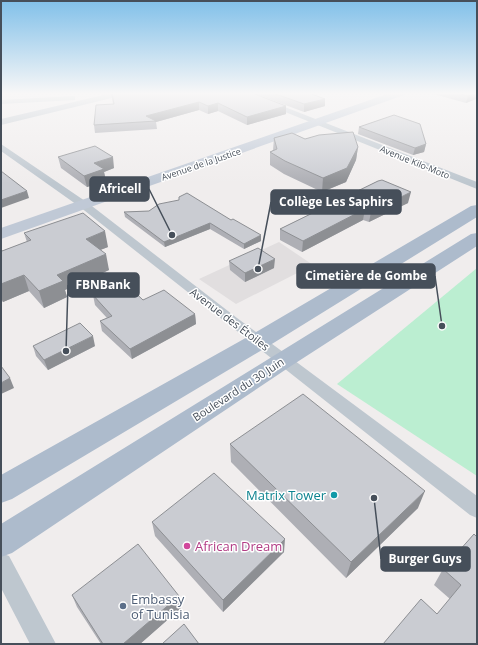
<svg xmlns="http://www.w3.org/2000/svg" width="478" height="645" viewBox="0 0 478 645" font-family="'Open Sans',sans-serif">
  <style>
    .education { fill: #e1dedf }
    .green { fill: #bbeed1 }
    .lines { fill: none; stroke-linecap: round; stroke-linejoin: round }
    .minor { fill: #bec7cf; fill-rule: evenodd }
    .secondary { fill: #c0c9d6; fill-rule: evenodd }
    .primary { fill: #adbbcc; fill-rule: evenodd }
    .wall { fill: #aeafb5 }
    .shaded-wall { fill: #8d8f93 }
    .building { fill: #caccd2; stroke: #8d8f93 }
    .culture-dot { fill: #0f9aa8; stroke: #fff; stroke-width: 1.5 }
    .hotel-dot { fill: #d1479c; stroke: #fff; stroke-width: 1.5 }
    .service-dot { fill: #5c6f8a; stroke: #fff; stroke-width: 1.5 }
    .labels { text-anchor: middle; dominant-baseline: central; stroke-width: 3; stroke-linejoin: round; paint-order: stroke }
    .far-street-label { font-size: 9px; fill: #464f5a; stroke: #fff }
    .street-label { font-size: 11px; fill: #464f5a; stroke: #fff }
    .near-culture-label { font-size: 13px; fill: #0d838f; stroke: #fff; text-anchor: end }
    .near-hotel-label { font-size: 13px; fill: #b23c85; stroke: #fff; text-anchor: start }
    .near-service-label { font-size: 13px; fill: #4e5e75; stroke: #fff; text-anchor: start }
    .leader { fill: none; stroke: #464f5a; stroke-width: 1.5 }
    .callout-dot { fill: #464f5a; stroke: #fff; stroke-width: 1.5 }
    .callout { fill: #464f5a; stroke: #464f5a; stroke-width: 1.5 }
    .callout-label { font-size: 12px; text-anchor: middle; font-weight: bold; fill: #fff }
  </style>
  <rect width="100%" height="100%" fill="#f0eded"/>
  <path class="education" d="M279 242 313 265 236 304 199 279Z"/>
  <path class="green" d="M477 268V476L337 384Z"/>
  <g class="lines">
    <path class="minor" d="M112 93H125L124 95 1 125V119Z
      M238 93H249L477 182V189Z
      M72 96H75V100L1 104V100Z
      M1 144 88 203 237 318 477 496V518L470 515 80 207 1 151Z
      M1 553 9 556 56 644H30L1 588Z"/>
    <path class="secondary" d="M390 93H405L404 95 1 239V228Z"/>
    <path class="primary" d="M477 205V217L267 347 12 499 1 503V475L251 335 471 206Z
      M477 233V246L291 366 12 553 1 557V524L471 234Z"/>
  </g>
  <path class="wall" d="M111 93 286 106V114L247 125 218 111 208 114 199 110 156 122 157 129 95 133 94 125 113 104Z
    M253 93H309L325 99V106L304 112Z
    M430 93H477V99H476L466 103Z
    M359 127 426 144 424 152 413 155 358 134Z
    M274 138 305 139 358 147 356 160 346 182 322 192 284 174 270 165V152L273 150Z
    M58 157 114 168 104 172 106 181 87 187 61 168Z
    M378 181 408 203 369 222 363 220 302 252 280 240V229Z
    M159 204 261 241 244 249 210 229 165 247 125 217 124 212 149 211Z
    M24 233 108 247 100 250 109 270 65 290 67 297 44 308 29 291 3 302 1 300V249L2 251 27 242Z
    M229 261 274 268 245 282 230 270Z
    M93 295 143 300 195 314 196 324 132 359 102 331 100 321 107 318 95 305Z
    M33 346H95L48 370 36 356Z
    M230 444 418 508 346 578 231 462Z
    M152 522 284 552 223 612 155 536Z
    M477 537V644L437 614 450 599 434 585 443 569Z
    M72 595 179 596 181 608 140 644H101L77 607Z"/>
  <path class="shaded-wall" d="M475 93H477L476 99 466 103 468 96Z
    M325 99V106L304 112V104Z
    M199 102V110L156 122 146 116Z
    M218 103V111L208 114V106Z
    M286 106V114L247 125V117Z
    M426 144 424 152 413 155 415 148Z
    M358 147 356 160 346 182 322 192 323 178Z
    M113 157 114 168 104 172 106 181 87 187 84 176 94 163Z
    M27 191 29 198 1 208V200Z
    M411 192 408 203 369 222 371 212Z
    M365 209 363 220 302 252 303 241Z
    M210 223V229L165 247 164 242Z
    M105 231 108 247 90 254 86 239Z
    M261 235V241L244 249V244Z
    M106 254 109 270 65 290 67 297 44 308 39 291 57 275Z
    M275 259 274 268 245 282V273Z
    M24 275 29 291 3 302 1 297V284Z
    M195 314 196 324 132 359 130 349Z
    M93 336 95 346 48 370 44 360Z
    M10 378 14 388 1 394V383Z
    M425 491 418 508 346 578 351 562Z
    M285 539 284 552 223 612V600Z
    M179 596 181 608 140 644H123Z"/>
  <path class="building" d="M112 93H252L286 106 247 117 218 103 208 106 199 102 146 116 156 121 94 125 96 105 114 104Z
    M273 93H309L325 99 304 104Z
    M458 93H475L468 96Z
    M394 115 420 124 426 144 415 148 359 127Z
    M353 132 358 147 347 168 323 178 285 161 270 152 277 149 274 138 292 133 305 139 319 135Z
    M95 146 113 157 94 163 104 169 84 176 58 157Z
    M1 171 27 191 1 200Z
    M382 180 411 192 371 212 365 209 303 241 280 229 378 181Z
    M187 193 231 220 233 219 261 235 244 244 210 223 164 242 124 212 149 211 159 204 179 200V197Z
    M83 213 105 231 86 239 106 254 57 275 63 281 39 291 24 275 1 284V249L2 251 31 240 24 233Z
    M258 248 275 259 245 273 229 261Z
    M124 282 143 300 164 290 195 314 130 349 100 321 112 316 93 295Z
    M80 323 93 336 44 360 33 346Z
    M1 366 10 378 1 383Z
    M303 394 425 491 351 562 230 444Z
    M214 473 285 539 223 600 152 522Z
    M474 534 477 537V644H383L421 599 437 614 461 585 443 569Z
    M138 544 179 596 123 644H103L72 595Z
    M184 624 199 644H162Z"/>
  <linearGradient id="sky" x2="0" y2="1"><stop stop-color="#81c0e9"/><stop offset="0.51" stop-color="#f8f7f7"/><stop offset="1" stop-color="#f8f7f7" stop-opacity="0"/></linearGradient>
  <rect width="478" height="183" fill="url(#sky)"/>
  <circle class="culture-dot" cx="334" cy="495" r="4"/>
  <circle class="hotel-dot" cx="187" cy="546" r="4"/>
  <circle class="service-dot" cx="123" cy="606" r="4"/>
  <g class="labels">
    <g class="far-street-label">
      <text transform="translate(415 162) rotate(22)">Avenue Kilo-Moto</text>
      <text transform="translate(201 164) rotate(-19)">Avenue de la Justice</text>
    </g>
    <g class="street-label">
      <text transform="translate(230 319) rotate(37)">Avenue des Étoiles</text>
      <text transform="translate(238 389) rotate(-33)">Boulevard du 30 Juin</text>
    </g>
    <g class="near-culture-label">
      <text x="326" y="495">Matrix Tower</text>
    </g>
    <g class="near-hotel-label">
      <text x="195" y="546">African Dream</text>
    </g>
    <g class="near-service-label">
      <text x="131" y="599">Embassy<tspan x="131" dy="15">of Tunisia</tspan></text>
    </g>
  </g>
  <path class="leader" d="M172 235L149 189M258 269L271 202M442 326L435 276M66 351L68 285M374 498L381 559"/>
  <g class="callout-dot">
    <circle cx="172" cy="235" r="4"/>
    <circle cx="258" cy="269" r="4"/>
    <circle cx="442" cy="326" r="4"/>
    <circle cx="66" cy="351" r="4"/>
    <circle cx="374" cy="498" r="4"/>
  </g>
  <g class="callout">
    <rect x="90" y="177" width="59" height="24" rx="4"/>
    <rect x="271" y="190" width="130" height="24" rx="4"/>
    <rect x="297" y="264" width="138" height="24" rx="4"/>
    <rect x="68" y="273" width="71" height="24" rx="4"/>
    <rect x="381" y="547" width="89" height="24" rx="4"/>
  </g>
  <g class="callout-label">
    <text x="120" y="193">Africell</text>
    <text x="336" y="206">Collège Les Saphirs</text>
    <text x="366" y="280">Cimetière de Gombe</text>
    <text x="103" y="289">FBNBank</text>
    <text x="425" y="563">Burger Guys</text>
  </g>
  <rect width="478" height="645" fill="none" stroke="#464f5a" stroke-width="4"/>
</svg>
